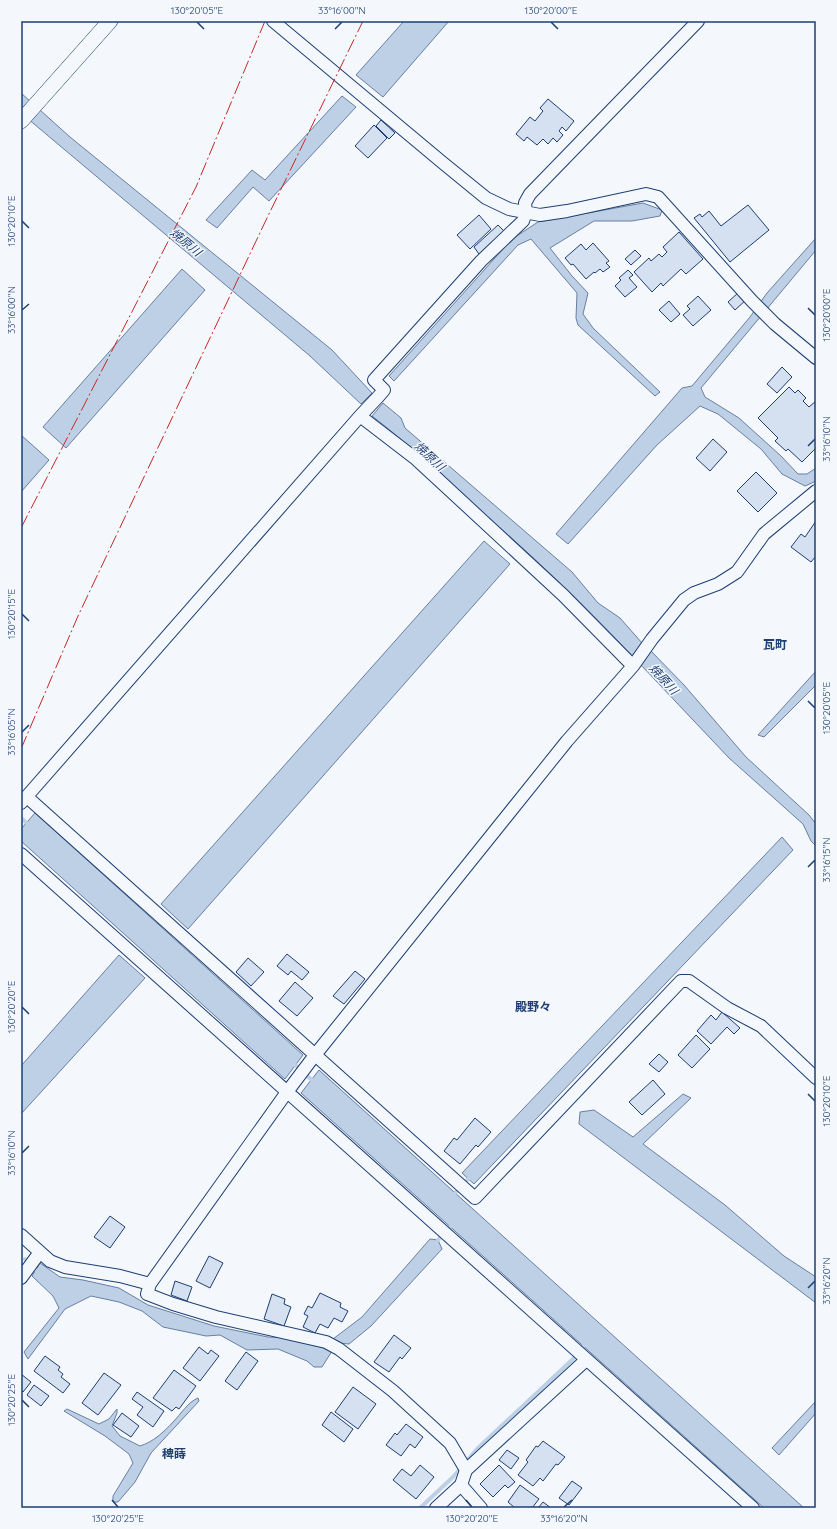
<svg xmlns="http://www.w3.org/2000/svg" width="837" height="1529" viewBox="0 0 837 1529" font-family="Quicksand,'Noto Sans JP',sans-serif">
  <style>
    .water { fill: #bed0e5; stroke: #687fa3 }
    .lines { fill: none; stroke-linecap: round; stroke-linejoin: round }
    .stream { stroke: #bed0e5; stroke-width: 4 }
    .building { fill: #d5e0f0; stroke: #1d3f73 }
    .minor-casing { stroke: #1d3f73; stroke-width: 14 }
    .tertiary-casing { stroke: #1d3f73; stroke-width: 16 }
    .minor { stroke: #f4f7fb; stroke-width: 12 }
    .tertiary { stroke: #f4f7fb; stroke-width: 15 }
    .power { stroke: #c62828; stroke-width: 1; stroke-dasharray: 14 3 2 3; stroke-linecap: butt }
    .ticks { fill: none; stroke: #1d3f73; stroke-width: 1.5 }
    .labels { text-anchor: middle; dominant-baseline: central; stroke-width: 3; stroke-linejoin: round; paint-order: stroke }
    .water-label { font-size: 12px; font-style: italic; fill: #1d3f73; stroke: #f4f7fb }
    .neighbourhood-label { font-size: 12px; font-weight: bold; fill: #1d3f73; stroke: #f4f7fb }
    .neatline { fill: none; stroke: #1d3f73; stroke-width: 1.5 }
    .ticks-label { font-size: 10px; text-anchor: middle; fill: #1d3f73 }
  </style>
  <rect width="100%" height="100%" fill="#f4f7fb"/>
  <path class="water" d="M404 21H449L383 97 356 75Z
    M21 93 70 137 332 350 372 393 361 404 310 356 21 113Z
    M342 96 356 107 269 201 253 187 217 228 206 220 252 170 265 180Z
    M643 203 662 210 660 216 632 221H594L550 248 572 276 588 293 583 314 593 328 660 392 655 396 578 325 576 318 577 293 531 239 518 245 394 381 389 376 512 239 538 222Z
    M816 238V250L701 388 705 397 739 418 781 456 798 474H807L816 468V481L805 486 782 474 761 449 718 414 700 406 657 445 568 544 556 534 682 388 692 386 750 317 767 293Z
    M182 269 205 290 66 448 43 427Z
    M383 403 401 418 405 428 572 572 598 603 620 618 642 643 632 656C581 601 527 551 471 502 439 472 407 443 372 416Z
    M21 435 49 460 21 492Z
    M484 541 510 564 188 929 161 904Z
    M650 650 684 685 746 757 809 815 816 824V846L811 841 803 824 729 758 640 664Z
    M816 671V685L764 737 758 735Z
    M35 813 303 1055 285 1079 21 841V829Z
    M782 837 793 850 474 1184 462 1173Z
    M119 955 145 978 21 1114V1066Z
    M319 1070 804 1508H764L301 1093Z
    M683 1094 691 1098 643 1144 725 1205 784 1256 816 1277V1303L579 1124 580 1112 594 1110 633 1137Z
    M430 1239 438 1240 442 1249 371 1326 349 1344 337 1343 322 1367H314L307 1361 278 1349 247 1350 220 1335 206 1336 163 1327 142 1311 119 1302 91 1296 65 1309 28 1359 24 1352 59 1308 53 1296 32 1276 40 1263 60 1277 83 1280 119 1288 148 1305 214 1326 268 1337 289 1338 327 1349 333 1339 362 1317Z
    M198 1398 199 1401 151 1453 135 1482 118 1502H113V1496L133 1463 129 1454 105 1436 64 1411 67 1409 99 1424 109 1419 117 1409V1413L112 1426 120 1436 140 1446C153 1442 164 1432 173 1422 181 1414 188 1402 198 1398Z
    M816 1401V1413L779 1455 772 1448Z"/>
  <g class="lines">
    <path class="stream" d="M21 818 30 826
      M292 1062 315 1083
      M455 1193 468 1179
      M438 1240 450 1227
      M25 1259 36 1270
      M420 1508 453 1477 477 1449 573 1359 583 1346"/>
  </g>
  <path class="building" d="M548 99 574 121 566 131 562 127 559 131 563 135 557 142 553 138 548 144 543 139 537 145 527 137 524 141 516 134 530 117 535 121 543 111 540 108Z
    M381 120 395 133 389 139 376 126Z
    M374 125 387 138 368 158 355 146Z
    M748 205 769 230 730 262 694 218 700 214 702 217 709 211 721 226Z
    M479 215 491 229 470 249 457 235Z
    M498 225 504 231 479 254 474 247Z
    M679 232 703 259 686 274 681 269 663 286 661 283 652 292 634 272 649 258 651 261 659 254 662 257 667 252 663 247Z
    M593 243 609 261 606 263 610 267 603 272 600 269 595 273 594 272 586 279 573 264 571 265 565 258 581 244 586 250Z
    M635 250 641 256 631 265 625 259Z
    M628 270 633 275 629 278 637 287 625 297 615 286 621 280 619 278Z
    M739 292 746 300 735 310 728 302Z
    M698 296 711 310 693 326 683 315 690 309 687 306Z
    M669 301 680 314 671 322 659 310Z
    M782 367 792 377 777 393 767 384Z
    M789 387 795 393 798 390 806 398 803 401 809 407 816 401V448L802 462 788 449 786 451 775 441 778 438 758 418Z
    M713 439 727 452 710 471 696 458Z
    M756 472 777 493 758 512 737 491Z
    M816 521V556L811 562 791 547 801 534 805 537Z
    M287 954 309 972 302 980 291 971 288 975 277 966Z
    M248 958 264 972 251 986 236 972Z
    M355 971 365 979 344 1004 333 996Z
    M295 982 313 998 297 1016 279 1001Z
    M722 1012 740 1028 734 1034 727 1027 711 1044 697 1031 711 1015 716 1020Z
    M696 1035 710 1049 692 1068 678 1055Z
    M659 1054 668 1062 659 1072 649 1064Z
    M653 1080 665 1094 642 1115 629 1102Z
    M475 1118 491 1132 478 1147 476 1145 460 1164 444 1151 454 1138 457 1140Z
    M110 1216 125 1227 110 1248 94 1237Z
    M209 1256 223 1263 210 1288 196 1281Z
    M175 1281 192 1287 187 1301 171 1295Z
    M320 1293 341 1303 340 1307 348 1311 342 1322 334 1318 328 1328 320 1324 315 1333 303 1327 308 1316 304 1314 308 1306 312 1308Z
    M272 1294 285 1299 284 1304 291 1307 284 1326 264 1319Z
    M394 1335 411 1348 402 1359 400 1357 389 1372 374 1362Z
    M199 1347 208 1354 211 1350 219 1356 200 1381 183 1368Z
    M246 1352 258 1361 237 1390 225 1381Z
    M45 1356 60 1367 58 1370 63 1374 61 1377 70 1384 63 1393 34 1371Z
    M174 1370 196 1386 179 1409 176 1407 172 1411 153 1398Z
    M104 1373 121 1385 98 1415 82 1403Z
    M21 1374 31 1382 23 1392 21 1390Z
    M34 1385 49 1396 41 1406 27 1395Z
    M353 1387 376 1404 358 1429 335 1412Z
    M137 1392 164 1411 153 1427 137 1415 143 1407 132 1399Z
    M331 1412 353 1429 344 1442 322 1425Z
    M122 1413 139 1426 131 1437 113 1425Z
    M406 1424 423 1437 415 1448 410 1444 401 1456 386 1445 395 1433 397 1435Z
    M543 1441 565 1457 558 1465 556 1464 543 1481 540 1478 533 1486 518 1475 528 1462 526 1460 536 1446 538 1447Z
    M507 1450 519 1458 511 1469 499 1460Z
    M420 1465 434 1477 416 1499 393 1480 402 1469 411 1476Z
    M499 1465 515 1482 508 1488 505 1485 493 1497 480 1484Z
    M572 1481 582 1488 569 1505 559 1498Z
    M520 1485 539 1499 532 1508H515L508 1502Z
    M543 1502 551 1508H538Z"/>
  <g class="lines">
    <g class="minor-casing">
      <path id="minor" d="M273 21 443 163 486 198 509 209 540 215 567 211 646 194 658 197 752 301 775 324 816 358
        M360 416 416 459 563 595 633 666
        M27 797 475 1198 681 981H689L727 1008 761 1026 816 1078
        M21 803 360 416 378 397 384 390 374 380 481 261 523 221 526 212 525 203 530 194 698 21
        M21 854 753 1508
        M21 1235 50 1261 65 1267 120 1276 150 1284
        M21 1278 40 1252
        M466 1470 450 1443 393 1391 339 1349 326 1342 216 1317 173 1304 147 1294 150 1284 287 1092 315 1055 567 741 633 666 652 639 684 600 694 593 718 584 737 572 764 534 816 491
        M461 1485 481 1508
        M436 1508 461 1485 466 1470 586 1360"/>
    </g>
    <g class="tertiary-casing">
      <path id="tertiary" d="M21 121 110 21"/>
    </g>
    <use href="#minor" class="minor"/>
    <use href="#tertiary" class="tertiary"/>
    <path class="power" d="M21 528 196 187 265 21
      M21 749 78 616 267 218 363 21"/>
  </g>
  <path class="ticks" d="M197 22 204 29M551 22 558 29M335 29 342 22M22 221 29 228M808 308 815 315M22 310 29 304M808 446 815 439M22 614 29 621M808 701 815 708M22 732 29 725M808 867 815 860M22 1007 29 1014M808 1094 815 1101M22 1153 29 1146M808 1288 815 1281M22 1400 29 1407M112 1500 118 1507M466 1500 472 1507M564 1507 572 1500"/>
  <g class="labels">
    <g class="water-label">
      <text transform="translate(186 242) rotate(40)">焼原川</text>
      <text transform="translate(430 456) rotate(43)">焼原川</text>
      <text transform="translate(664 679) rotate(48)">焼原川</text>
    </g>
    <g class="neighbourhood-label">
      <text x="775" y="644">瓦町</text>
      <text x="533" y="1006">殿野々</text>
      <text x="174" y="1453">稗蒔</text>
    </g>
  </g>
  <rect width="837" height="1529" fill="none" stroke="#f4f7fb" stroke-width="44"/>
  <rect x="22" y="22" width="793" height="1485" class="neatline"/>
  <g class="ticks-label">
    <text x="197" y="14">130°20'05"E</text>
    <text x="342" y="14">33°16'00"N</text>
    <text x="551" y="14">130°20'00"E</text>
    <text transform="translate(11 221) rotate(-90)" y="4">130°20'10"E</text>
    <text transform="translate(11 310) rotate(-90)" y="4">33°16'00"N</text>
    <text transform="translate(826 315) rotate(-90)" y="4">130°20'00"E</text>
    <text transform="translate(826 439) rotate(-90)" y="4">33°16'10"N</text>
    <text transform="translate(11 614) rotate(-90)" y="4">130°20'15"E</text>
    <text transform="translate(826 708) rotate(-90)" y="4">130°20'05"E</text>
    <text transform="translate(11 732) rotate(-90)" y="4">33°16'05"N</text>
    <text transform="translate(826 860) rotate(-90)" y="4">33°16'15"N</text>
    <text transform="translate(11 1007) rotate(-90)" y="4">130°20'20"E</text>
    <text transform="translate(826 1101) rotate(-90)" y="4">130°20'10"E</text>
    <text transform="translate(11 1153) rotate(-90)" y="4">33°16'10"N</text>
    <text transform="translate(826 1281) rotate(-90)" y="4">33°16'20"N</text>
    <text transform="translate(11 1400) rotate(-90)" y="4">130°20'25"E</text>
    <text x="118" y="1522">130°20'25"E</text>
    <text x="472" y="1522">130°20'20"E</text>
    <text x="564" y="1522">33°16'20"N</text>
  </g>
</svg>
